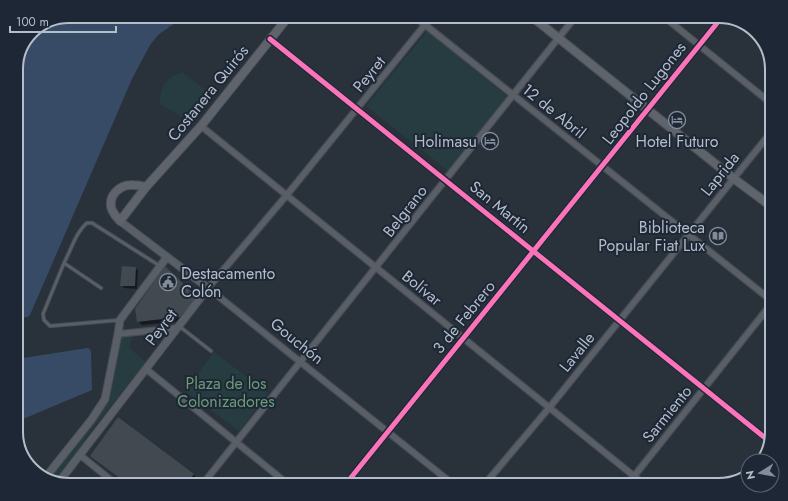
<svg xmlns="http://www.w3.org/2000/svg" width="788" height="501" viewBox="0 0 788 501" font-family="Jost,sans-serif">
  <style>
    .green { fill: #263c40 }
    .water { fill: #374a66 }
    .shadow { fill: #0007 }
    .building { fill: #424950 }
    .lines { fill: none; stroke-linecap: round; stroke-linejoin: round }
    .service-casing { stroke: #464c53; stroke-width: 4.5 }
    .minor-casing { stroke: #464c53; stroke-width: 8 }
    .tertiary-casing { stroke: #464c53; stroke-width: 9 }
    .secondary-casing { stroke: #464c53; stroke-width: 10 }
    .service { stroke: #5a5f67; stroke-width: 2.5 }
    .minor { stroke: #5a5f67; stroke-width: 5.5 }
    .tertiary { stroke: #5a5f67; stroke-width: 7 }
    .secondary { stroke: #5e636c; stroke-width: 8 }
    .cycleway-casing { stroke: #1d2735; stroke-width: 8 }
    .cycleway { stroke: #fb73b8; stroke-width: 5 }
    .labels { text-anchor: middle; dominant-baseline: central; stroke-width: 4; stroke-linejoin: round; paint-order: stroke }
    .street-label { font-size: 16px; fill: #b4bdca; stroke: #1d2735 }
    .poi-label { font-size: 16px; fill: #b4bdca; stroke: #1d2735; text-anchor: end }
    .park-label { font-size: 16px; fill: #6a9c75; stroke: #1d2735 }
    .rim { fill: none; stroke: #b4bdca; stroke-width: 2 }
  </style>
  <rect width="100%" height="100%" fill="#29313a"/>
  <path class="green" d="M427 31 507 96 448 171 366 106Z
    M182 72 206 90 185 119 160 104C160 86 166 77 182 72Z
    M133 334 129 348 146 362 86 437 84 443 54 481 48 479 108 395 121 335Z
    M214 352 268 393 239 431 185 391Z"/>
  <path class="water" d="M69 16H185L158 35 150 45 132 79 30 315 28 317 20 318 16 327V65L32 31Z
    M87 348 90 349 91 352 92 390 16 422V356L23 358Z"/>
  <path class="shadow" d="M135 268 138 270 137 289 124 288 122 285Z
    M165 268 200 301 184 321 142 325 138 321Z
    M118 419 194 475 197 479 193 485H129Z"/>
  <path class="building" d="M122 266 136 267 135 286H120Z
    M165 266 197 297 180 317 137 322 135 309Z
    M118 417 194 474 186 485H129L90 456Z"/>
  <g class="lines">
    <g class="service-casing">
      <path id="service" d="M64 263 43 314 44 320 50 326 120 320
        M101 288 64 263C71 250 76 232 87 223H92L160 266
        M179 326 211 351"/>
    </g>
    <g class="minor-casing">
      <path id="minor" d="M414 16 772 301
        M432 16 286 196 208 288 454 485
        M663 16 772 104
        M270 39 769 441
        M201 126 645 485
        M118 334 177 328
        M146 369 289 485
        M80 455 117 485
        M202 485 576 16
        M345 485 722 17
        M484 485 549 408 772 131
        M627 485 772 303"/>
    </g>
    <g class="tertiary-casing">
      <path id="tertiary" d="M45 478 92 419 105 399 118 334 120 320 167 257
        M59 482 208 288 120 221"/>
    </g>
    <g class="secondary-casing">
      <path id="secondary" d="M531 16 733 178 772 207
        M146 187C142 186 137 185 133 185 120 184 107 196 112 210 114 214 117 218 120 221L146 187 201 126 289 16"/>
    </g>
    <use href="#service" class="service"/>
    <use href="#minor" class="minor"/>
    <use href="#tertiary" class="tertiary"/>
    <use href="#secondary" class="secondary"/>
    <g class="cycleway-casing">
      <path id="cycleway" d="M270 39 769 441
        M345 485 722 17"/>
    </g>
    <use href="#cycleway" class="cycleway"/>
  </g>
  <defs>
    <g id="hotel-ring" transform="scale(0.9)"><circle r="9.5" fill="#1d2735" stroke="#838c98" stroke-width="1.5"/><path d="M-6-4.5h1.5V1H6V5H4.5V3h-9V5H-6ZM-4 0a1.8 1.8 0 1 1 3.6 0ZM.5 0V-2.5h3Q6-2.5 6 0Z" fill="#838c98"/></g>
    <g id="library-ring" transform="scale(0.9)"><circle r="9.5" fill="#1d2735" stroke="#838c98" stroke-width="1.5"/><path d="M-6-4Q-3-5.5-.7-3.5V5Q-3 3-6 4ZM6-4Q3-5.5 .7-3.5V5Q3 3 6 4Z" fill="#838c98"/></g>
    <g id="civic-ring" transform="scale(0.9)"><circle r="9.5" fill="#1d2735" stroke="#838c98" stroke-width="1.5"/><path d="M-.6-6.5H3V-4.5H.6V-3L4-1V1h2V6H-6V1h2V-1L-.6-3ZM-1.2 2.5V6h2.4V2.5Z" fill="#838c98"/></g>
  </defs>
  <g fill-rule="evenodd">
    <use href="#hotel-ring" x="677" y="120"/>
    <use href="#hotel-ring" x="490" y="141"/>
    <use href="#library-ring" x="718" y="236"/>
    <use href="#civic-ring" x="168" y="282"/>
  </g>
  <g class="labels">
    <g class="street-label">
      <text transform="translate(369 74) rotate(-51)">Peyret</text>
      <text transform="translate(208 93) rotate(-51)">Costanera Quirós</text>
      <text transform="translate(644 93) rotate(-52)">Leopoldo Lugones</text>
      <text transform="translate(554 111) rotate(39)">12 de Abril</text>
      <text transform="translate(720 174) rotate(-51)">Laprida</text>
      <text transform="translate(500 207) rotate(39)">San Martín</text>
      <text transform="translate(405 211) rotate(-52)">Belgrano</text>
      <text transform="translate(422 288) rotate(39)">Bolívar</text>
      <text transform="translate(464 317) rotate(-51)">3 de Febrero</text>
      <text transform="translate(161 327) rotate(-53)">Peyret</text>
      <text transform="translate(297 341) rotate(39)">Gouchón</text>
      <text transform="translate(577 352) rotate(-51)">Lavalle</text>
      <text transform="translate(667 414) rotate(-51)">Sarmiento</text>
    </g>
    <g class="poi-label">
      <text x="477" y="141">Holimasu</text>
      <text x="677" y="141" text-anchor="middle">Hotel Futuro</text>
      <text x="705" y="227">Biblioteca<tspan x="705" dy="18">Popular Fiat Lux</tspan></text>
      <text x="181" y="273" text-anchor="start">Destacamento<tspan x="181" dy="18">Colón</tspan></text>
    </g>
    <g class="park-label">
      <text x="226" y="383">Plaza de los<tspan x="226" dy="18">Colonizadores</tspan></text>
    </g>
  </g>
  <path d="M0 0H788V501H0ZM69 23H719A46 46 0 0 1 765 69V432A46 46 0 0 1 719 478H69A46 46 0 0 1 23 432V69A46 46 0 0 1 69 23Z" fill="#1d2735" fill-rule="evenodd"/>
  <path class="rim" d="M69 23H719A46 46 0 0 1 765 69V432A46 46 0 0 1 719 478H69A46 46 0 0 1 23 432V69A46 46 0 0 1 69 23Z"/>
  <g transform="translate(760 473) rotate(259)"><circle r="19" fill="#1d2735" stroke="#596371"/>
  <path d="M0-3L7 15L0 10L-7 15Z" fill="#838c98"/>
  <text y="-6" font-size="11" font-weight="bold" text-anchor="middle" fill="#b4bdca">N</text>
  </g>
  <path d="M10 26v6h106v-6" fill="none" stroke="#b4bdca" stroke-width="2"/>
  <text x="16" y="26" font-size="12" fill="#b4bdca" stroke="#1d2735" stroke-width="3" paint-order="stroke">100 m</text>
</svg>
